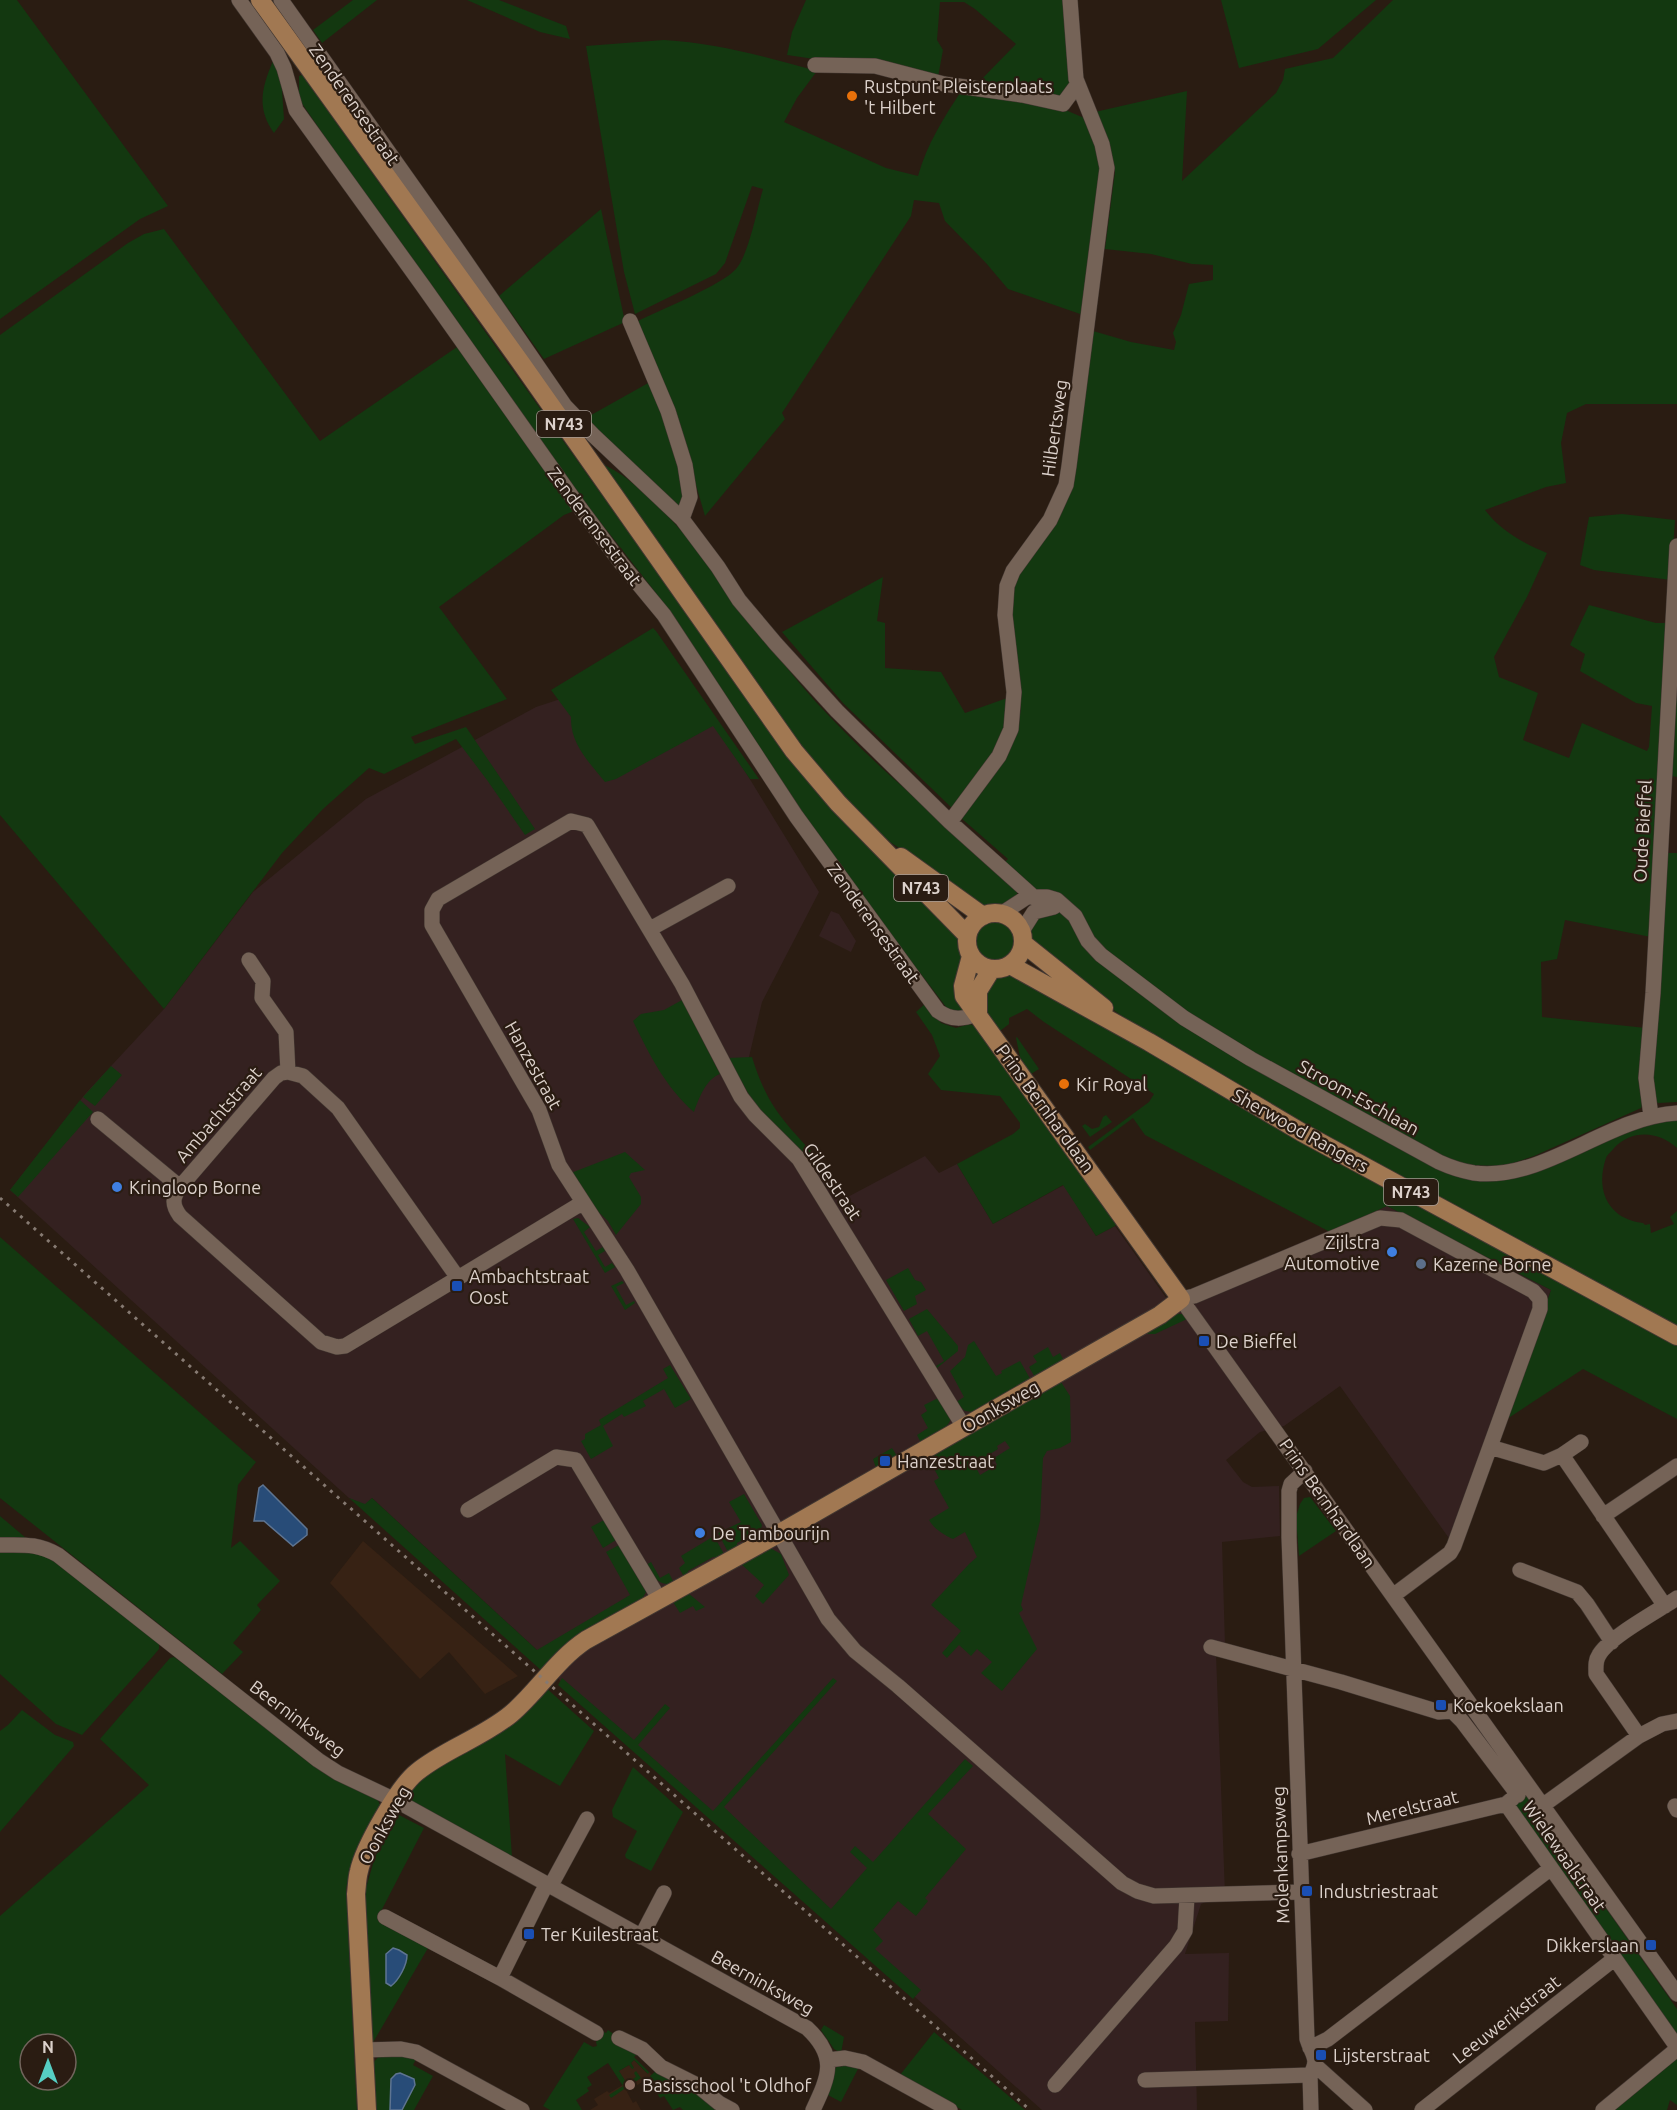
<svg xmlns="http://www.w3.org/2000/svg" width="1677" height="2110" viewBox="0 0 1677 2110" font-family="Ubuntu,sans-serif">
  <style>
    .built { fill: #372214 }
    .industrial { fill: #342120 }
    .green { fill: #133810; fill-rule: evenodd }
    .water { fill: #284c78; stroke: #5e7491; stroke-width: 1.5 }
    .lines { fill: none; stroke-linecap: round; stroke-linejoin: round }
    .minor-casing { stroke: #423731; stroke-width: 16 }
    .major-casing { stroke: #423731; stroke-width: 20 }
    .minor { stroke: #756357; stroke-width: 15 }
    .major { stroke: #a17852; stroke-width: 18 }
    .rail { stroke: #867a72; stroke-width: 3; stroke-dasharray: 3 6; stroke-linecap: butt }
    .food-dot { fill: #e8710a; stroke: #2a1c12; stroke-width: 2 }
    .shop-dot { fill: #3f7fe0; stroke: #2a1c12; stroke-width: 2 }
    .service-dot { fill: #5c6f8a; stroke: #2a1c12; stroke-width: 2 }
    .transit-dot { fill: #1a4fb4; stroke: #2a1c12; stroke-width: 2 }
    .education-dot { fill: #8d6e63; stroke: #2a1c12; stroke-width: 2 }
    .labels { text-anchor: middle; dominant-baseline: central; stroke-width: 4.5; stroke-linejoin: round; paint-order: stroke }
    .shield { fill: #2a1c12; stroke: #a79b94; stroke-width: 1.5 }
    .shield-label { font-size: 16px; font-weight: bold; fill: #dcd1cb }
    .poi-label { font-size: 18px; fill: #dcd1cb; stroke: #2a1c12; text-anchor: start }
    .street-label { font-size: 18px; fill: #dcd1cb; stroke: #2a1c12 }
  </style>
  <rect width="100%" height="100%" fill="#2a1c12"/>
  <path class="built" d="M363 1541 518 1676 485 1694 449 1652 420 1679 330 1583Z
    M634 2060 647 2073 649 2072 652 2075 650 2077 654 2083 646 2088 642 2082 627 2092 633 2103 636 2101 641 2110H590L598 2105 594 2099 607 2091 609 2093 626 2083 619 2071 629 2065 634 2068 631 2063Z"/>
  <path class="industrial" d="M649 670H683L819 892 762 1002 740 1095 819 1169 842 1200 925 1156 939 1173 957 1164 993 1224 1064 1185 1096 1236 1115 1226 1167 1299 1387 1206 1551 1290 1451 1541 1340 1386 1284 1426 1260 1432 1226 1460 1243 1482 1252 1487 1279 1486 1280 1536 1222 1542 1225 1645 1216 1654 1225 1894 1201 1904 1185 1954 1229 1953 1228 2021 1195 2022 1197 2110H1042L561 1682 537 1650 372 1498 365 1505 349 1498 10 1190 86 1093 164 1009 253 892 366 799 536 707Z
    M831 911 839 914 856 941 851 952 819 936Z"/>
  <path class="green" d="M0 0H17L168 206 140 219 0 319Z
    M353 0H377L322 43 313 30Z
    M467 0H499L566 26 570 39 540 32Z
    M806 0H1068L1073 85 1067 97 976 85 1016 44 975 9 964 2H940L937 40 943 50 938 77 787 55 792 32Z
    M1221 0H1376L1318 49 1239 68Z
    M1393 0H1677V404H1586L1567 413 1561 443 1566 483 1546 487 1485 510C1500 530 1524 544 1547 553L1527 597 1494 657 1499 677 1538 693 1523 740 1569 758 1582 723 1647 751 1649 747 1652 706 1636 703 1580 671 1585 654 1570 645 1589 605 1656 623H1668L1651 937 1565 920 1557 959 1541 962 1542 1017 1646 1028 1643 1102 1641 1108 1534 1156 1513 1163 1498 1166 1469 1165 1447 1159 1258 1058 1156 992 1004 863 1008 859 961 818 1019 726 1021 704 1015 664 1010 598 1013 581 1049 527 1093 331 1131 342 1174 350 1176 342 1173 333 1181 315 1189 284 1213 280V265L1192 264 1151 254 1105 249 1115 172 1112 155 1095 112 1187 91 1182 181 1276 93 1283 80 1285 69 1333 58Z
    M664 40C716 43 767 57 817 71L797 98 784 122 886 168 918 176C927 144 944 117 962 90L1063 109 1089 120 1105 160 1086 316 1008 289 986 263 945 221 939 203 914 200 911 216 782 413 785 419 705 516 685 447 638 321C660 310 722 285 736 269 749 254 757 209 763 189L752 186 725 263 716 274 635 314 624 272 586 46Z
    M273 61 281 76 284 119 274 133C256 108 262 87 273 61Z
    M302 75 751 704 961 936 964 955 965 1009 962 1013 950 1012 837 864 663 602 591 510 377 213 299 99V76Z
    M601 209 625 322 544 359 499 296Z
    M164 229 320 441 457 347 574 511 564 515 439 607 507 699 411 737 415 744 466 727 535 829 525 835 487 780 456 739 384 774 369 768 323 809 282 853 164 1009 0 815V335L128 243 144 234Z
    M650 382 669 428 684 493 679 508 584 419Z
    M596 460C608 467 621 473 631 482 706 543 751 630 815 701 843 731 872 760 903 787 941 822 982 853 1017 891V895L1008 905 995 908H982L938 873 890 842 831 786 780 717 717 625Z
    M1622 514 1675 520 1671 580 1594 570 1580 565 1589 517Z
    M883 577 877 621 885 623V668L941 672 965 713 1010 697 1006 737 955 811 843 703 782 632Z
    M653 628 656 631 759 779H750L713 726 616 779 605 782C589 762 570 744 571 717L551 690Z
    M1677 656V777L1671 776Z
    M1666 853H1677V1102L1658 1103 1653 1099 1652 1093Z
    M1051 911 1062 913 1074 924 1231 1054 1489 1178 1637 1124 1677 1117V1148C1659 1131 1632 1129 1614 1148 1612 1151 1607 1155 1606 1158 1595 1190 1608 1219 1643 1223L1645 1225 1650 1224 1651 1233 1674 1224 1670 1217 1677 1211V1328L1279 1112 1139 1028 1094 996 1028 939 1027 935 1036 915Z
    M972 941a22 22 0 1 1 44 0a22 22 0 1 1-44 0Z
    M1007 972 1677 1344V1419L1583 1369 1507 1419 1551 1290 1387 1206 1330 1232 1145 1135 1133 1118 1090 1150 1088 1147 1149 1102 1154 1094 1044 1022 1027 1009 1009 1018V1024L1000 1031 985 1010V986L996 975Z
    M682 1000 720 1074C706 1079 699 1098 694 1112 666 1088 649 1054 633 1021L641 1014 664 1010Z
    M927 1002 941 1023 956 1028 970 1024 976 1027 1117 1223 1115 1226 1096 1236 1063 1185 993 1224 957 1164 1013 1134 1020 1128V1123L1000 1096 941 1090 928 1074 940 1056 932 1035 916 1012Z
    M1017 1037 1039 1069 1031 1074 1020 1057 1016 1038Z
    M752 1057C766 1102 780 1118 812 1152L803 1155 759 1112 728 1058Z
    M111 1066 122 1075 95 1106 83 1097Z
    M80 1100 93 1112 18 1197 10 1190Z
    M1106 1115 1112 1122 1090 1137 1082 1126 1085 1124 1092 1129 1099 1127 1103 1117Z
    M625 1152 645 1170 631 1173 629 1177 641 1197V1204L616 1235 608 1221 589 1203 571 1173Z
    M578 1218 590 1227 584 1232 596 1251 603 1247 605 1251 598 1255 605 1267 612 1263 615 1267 605 1273 573 1219Z
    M0 1237 256 1462 238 1485 231 1548 240 1541 280 1581 257 1605 261 1610 233 1643 243 1652 222 1674 0 1498Z
    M908 1268 915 1280 921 1282 926 1290 915 1296 917 1304 904 1311 886 1280Z
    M622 1281 624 1283 616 1287 626 1305 634 1301 635 1303 625 1310 611 1286Z
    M927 1309 958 1346V1351L937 1368 936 1366 944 1361 927 1331 918 1336 909 1319Z
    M1175 1314H1183L1187 1319 1155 1334H1137Z
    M974 1341 996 1376 1002 1373 1001 1371 1020 1361 1032 1382 973 1412 965 1411 956 1402 964 1397 950 1371 965 1357 968 1345Z
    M1048 1347 1053 1357 1060 1353 1065 1363 1036 1379 1029 1367 1037 1362 1033 1356Z
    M670 1365 691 1399 675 1408 664 1389 643 1401 646 1406 624 1417 622 1414 603 1426 613 1446 591 1459 581 1441 585 1439V1434L601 1425 599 1420 668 1378 663 1369Z
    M1061 1382 1070 1396 1071 1442 1060 1448 1047 1451 1043 1458 1040 1521 1021 1605 1023 1610 1019 1613 1037 1649 1002 1691 981 1673 992 1662 977 1649 971 1656 959 1645 947 1658 942 1653 961 1631 931 1605 969 1564 977 1557 965 1532 953 1539C944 1535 934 1529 929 1520L949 1508 934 1481 939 1478 931 1463 933 1453 995 1420 996 1414 1035 1392 1040 1395ZM1005 1441 1010 1448 994 1458 997 1465 980 1475 974 1464 998 1449 997 1446Z
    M938 1398 951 1419C946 1431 932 1436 921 1443L917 1435 928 1428 921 1415 927 1411 924 1405Z
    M892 1448 897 1456 876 1468 873 1459Z
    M744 1494 762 1525 760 1532 754 1537 751 1535 737 1543V1548L728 1552 718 1533 741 1522 729 1502Z
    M1310 1497 1336 1531 1299 1556 1296 1517 1300 1504 1304 1498Z
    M349 1498 365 1504 372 1498 537 1650 630 1595 606 1552 619 1545 646 1592 642 1599 542 1671Z
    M0 1516 26 1538 0 1540Z
    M604 1520 616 1540 603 1548 591 1527Z
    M714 1536 724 1554 717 1558 713 1557 688 1571 687 1576 683 1575 679 1568 685 1563 681 1556Z
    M770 1548 781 1554 789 1575 763 1604 755 1596 764 1585 740 1563Z
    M0 1551H44L159 1643V1649L154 1655 82 1735 56 1724 0 1674Z
    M651 1562 660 1578 669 1573 674 1583C658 1587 654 1577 646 1565Z
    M688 1593 705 1607 696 1611 693 1606 680 1613 673 1602Z
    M174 1657 378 1800 382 1810 356 1853 346 1888 357 2110H0V1916L149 1785 100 1739 170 1658ZM30 2044H66V2080H30Z
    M562 1678 634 1740 665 1704 670 1708 638 1745 713 1811 833 1678 837 1681 724 1807 831 1909 867 1868 850 1852 855 1846 873 1862 965 1759 973 1766 928 1814 966 1849 925 1898 928 1901 916 1916 898 1901 873 1930 883 1941 875 1949 921 1990 913 1999 558 1685Z
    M544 1686 594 1731 560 1786 505 1754 512 1857 406 1801 423 1774Z
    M22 1710 55 1735 73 1742 74 1746 0 1832V1731L8 1725Z
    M633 1767 683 1812 651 1871 626 1858 625 1855 637 1831 613 1817 612 1810Z
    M1526 1795 1677 2009V2035L1515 1807 1516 1802Z
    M399 1815 424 1828 377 1919 428 1948 371 2046 365 1927 366 1888 375 1857Z
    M824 2025 844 2037 841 2053 834 2049 821 2030Z
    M608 2030 639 2052 634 2057 649 2072 648 2074 634 2060 631 2063 634 2068 632 2069 629 2065 619 2071 626 2082 623 2085 636 2077 634 2073 636 2071 641 2078 611 2098 609 2095 623 2086 608 2063 587 2077 592 2085 587 2088 589 2091 576 2100 582 2110H550L543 2106 584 2042 593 2047 597 2046 596 2042 602 2031 606 2033Z
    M934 2032 1025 2110H962L900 2075Z
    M381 2054 417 2057 413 2065 433 2076 414 2110H402L415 2085 391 2079 390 2110H373L371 2065Z
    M1677 2058V2105L1670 2100 1667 2110H1615Z
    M839 2064 841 2067 844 2064 859 2067 841 2102 828 2095 834 2078 831 2074Z
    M657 2070 679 2082 677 2089 690 2094 693 2087 722 2110H683L680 2107 673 2110 664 2096 660 2098 652 2085 654 2083 650 2076Z"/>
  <path class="water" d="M263 1485 307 1529V1535L293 1546 264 1521H254L259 1488Z
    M393 1948 399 1950 407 1955C407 1965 399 1980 391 1986L386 1983V1954Z
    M400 2073 414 2079 415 2085 402 2110H390L391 2079 396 2074Z"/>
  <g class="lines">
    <g class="minor-casing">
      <path id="minor" d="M239 0 277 53 284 68 296 110 423 286 580 508 621 563 664 615 796 816 938 1011C952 1021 963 1019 978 1014
        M281 0 453 243 565 406 593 435 682 519 718 567 739 600 776 644 837 711 950 822 1046 908
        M815 65 875 66 944 84 1022 95 1063 104 1077 85
        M630 321 668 411 685 465 690 497 682 519
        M950 822 999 756 1011 729 1014 692 1005 615 1007 586 1013 571 1050 520 1066 485 1069 466 1107 168 1102 144 1076 79 1070 0
        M1001 914 1027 897H1047L1057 900 1075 916 1088 941 1101 955 1184 1018 1251 1059 1439 1162C1450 1167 1462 1171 1474 1173 1543 1182 1607 1117 1677 1113
        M650 929 728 886
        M1022 931 1034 912 1054 907
        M249 960 263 981 262 998 286 1032 288 1072
        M288 1072 303 1076 338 1108 458 1278 345 1346 337 1347 321 1342 180 1216C172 1205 172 1198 180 1187L274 1078 281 1073Z
        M1651 1116 1646 1078 1653 993 1677 546
        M98 1119 180 1187
        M458 1278 582 1203
        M964 1427 799 1159 755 1115 741 1097 682 984 587 825 571 821 438 899 432 910V925L539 1110 559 1165 627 1270 828 1619 855 1651 898 1686 1122 1883 1137 1891 1154 1896 1300 1892
        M1581 1442 1562 1455 1665 1606
        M1490 1447 1544 1463 1562 1455
        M1305 1471 1291 1484 1289 1491V1537L1307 2039C1312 2055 1320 2059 1310 2075
        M468 1510 556 1457 576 1460 660 1600
        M1603 1516 1677 1466
        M0 1545C24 1545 37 1543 58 1555L318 1760 338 1773 395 1800 807 2028C838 2057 829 2076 813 2110
        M1520 1570 1577 1592 1587 1604 1612 1642
        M1394 1595 1450 1553 1454 1546 1540 1309V1299L1533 1291 1401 1220 1380 1218 1194 1296 1181 1299 1677 1994
        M1211 1647 1341 1682 1439 1712 1452 1711 1462 1721 1518 1795
        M1639 1736 1596 1674C1596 1667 1595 1661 1599 1655 1609 1637 1658 1611 1677 1598
        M1506 1804 1677 2047
        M1542 1806 1639 1736 1662 1724 1677 1721
        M1675 1806 1677 1810
        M1299 1854 1506 1804 1512 1799
        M550 1887 587 1819
        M385 1917 500 1978 596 2033
        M641 1937 664 1893
        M500 1978 546 1885
        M619 2038 642 2049 661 2067 697 2085 719 2103 732 2110
        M1310 2048 1328 2039 1550 1869
        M363 2050 401 2049 416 2052 522 2110
        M828 2060 845 2058 863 2062 950 2110
        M1316 2066 1365 2110
        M1310 2075 1311 2110
        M1145 2080 1310 2075
        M1055 2085 1176 1946 1185 1931 1187 1897
        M1422 2110 1614 1959
        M1603 2110 1677 2049"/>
    </g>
    <g class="major-casing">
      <path id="major" d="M260 0 521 363 794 751 838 803 967 935
        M901 857 983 916
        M967 941a28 28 0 1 1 56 0a28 28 0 1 1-56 0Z
        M1024 944 1104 1008
        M1010 965 1149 1042 1301 1132 1677 1336
        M978 1014V991L991 970
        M367 2110 356 1894C357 1886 357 1878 359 1871 364 1848 398 1787 417 1772 445 1749 482 1738 511 1714 538 1691 556 1660 586 1640L778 1534 1102 1348 1160 1315 1181 1299 964 996 963 986 971 956"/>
    </g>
    <use href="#minor" class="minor"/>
    <use href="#major" class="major"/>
    <path class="rail" d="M0 1198 1030 2110"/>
  </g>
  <g class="food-dot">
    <circle cx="852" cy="96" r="6"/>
    <circle cx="1064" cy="1084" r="6"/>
  </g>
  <g class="shop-dot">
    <circle cx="117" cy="1187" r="6"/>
    <circle cx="1392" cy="1252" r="6"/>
    <circle cx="700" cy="1533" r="6"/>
  </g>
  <circle class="service-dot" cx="1421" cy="1264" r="6"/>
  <g class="transit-dot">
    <rect x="451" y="1280" width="12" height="12" rx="3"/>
    <rect x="1198" y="1335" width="12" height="12" rx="3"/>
    <rect x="879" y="1455" width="12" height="12" rx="3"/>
    <rect x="1435" y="1699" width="12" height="12" rx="3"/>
    <rect x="1301" y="1885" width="12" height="12" rx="3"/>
    <rect x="523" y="1928" width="12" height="12" rx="3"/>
    <rect x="1645" y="1939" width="12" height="12" rx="3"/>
    <rect x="1315" y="2049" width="12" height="12" rx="3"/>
  </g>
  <circle class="education-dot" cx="630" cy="2085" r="6"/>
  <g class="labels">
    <g class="shield">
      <rect x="537" y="411" width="54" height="26" rx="4.5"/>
      <rect x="894" y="875" width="54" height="26" rx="4.5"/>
      <rect x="1384" y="1179" width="54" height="26" rx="4.5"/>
    </g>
    <g class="shield-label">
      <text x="564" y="424">N743</text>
      <text x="921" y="888">N743</text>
      <text x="1411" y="1192">N743</text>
    </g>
    <g class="poi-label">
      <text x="864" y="86">Rustpunt Pleisterplaats<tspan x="864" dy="21">'t Hilbert</tspan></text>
      <text x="1076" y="1084">Kir Royal</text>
      <text x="129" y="1187">Kringloop Borne</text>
      <text x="1380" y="1242" text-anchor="end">Zijlstra<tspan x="1380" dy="21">Automotive</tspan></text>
      <text x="1433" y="1264">Kazerne Borne</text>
      <text x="469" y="1276">Ambachtstraat<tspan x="469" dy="21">Oost</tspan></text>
      <text x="1216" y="1341">De Bieffel</text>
      <text x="897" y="1461">Hanzestraat</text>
      <text x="712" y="1533">De Tambourijn</text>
      <text x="1453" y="1705">Koekoekslaan</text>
      <text x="1319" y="1891">Industriestraat</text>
      <text x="541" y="1934">Ter Kuilestraat</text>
      <text x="1639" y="1945" text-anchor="end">Dikkerslaan</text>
      <text x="1333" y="2055">Lijsterstraat</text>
      <text x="642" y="2085">Basisschool 't Oldhof</text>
    </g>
    <g class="street-label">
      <text transform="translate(355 104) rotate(55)">Zenderensestraat</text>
      <text transform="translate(1054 428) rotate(-82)">Hilbertsweg</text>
      <text transform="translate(595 526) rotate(53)">Zenderensestraat</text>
      <text transform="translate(1642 831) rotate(-87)">Oude Bieffel</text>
      <text transform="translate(874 923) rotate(54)">Zenderensestraat</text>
      <text transform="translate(534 1065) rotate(61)">Hanzestraat</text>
      <text transform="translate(1359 1097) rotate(29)">Stroom-Eschlaan</text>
      <text transform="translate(1046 1108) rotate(54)">Prins Bernhardlaan</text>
      <text transform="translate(218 1114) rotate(-49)">Ambachtstraat</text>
      <text transform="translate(1301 1130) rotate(29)">Sherwood Rangers</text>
      <text transform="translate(833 1181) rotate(56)">Gildestraat</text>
      <text transform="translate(1000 1406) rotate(-30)">Oonksweg</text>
      <text transform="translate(1328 1503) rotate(55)">Prins Bernhardlaan</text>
      <text transform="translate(298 1718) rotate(37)">Beerninksweg</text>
      <text transform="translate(1412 1807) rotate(-14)">Merelstraat</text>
      <text transform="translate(384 1825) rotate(-61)">Oonksweg</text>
      <text transform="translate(1280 1855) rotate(-92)">Molenkampsweg</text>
      <text transform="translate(1565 1856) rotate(55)">Wielewaalstraat</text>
      <text transform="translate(763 1982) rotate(29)">Beerninksweg</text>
      <text transform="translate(1506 2019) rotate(-38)">Leeuwerikstraat</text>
    </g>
  </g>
  <g transform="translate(48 2062)"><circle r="28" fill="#2a1c12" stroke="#71645c" stroke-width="1.5"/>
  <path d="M0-4.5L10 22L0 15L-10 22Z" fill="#56cec3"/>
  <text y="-9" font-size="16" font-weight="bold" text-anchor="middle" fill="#dcd1cb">N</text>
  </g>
</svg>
